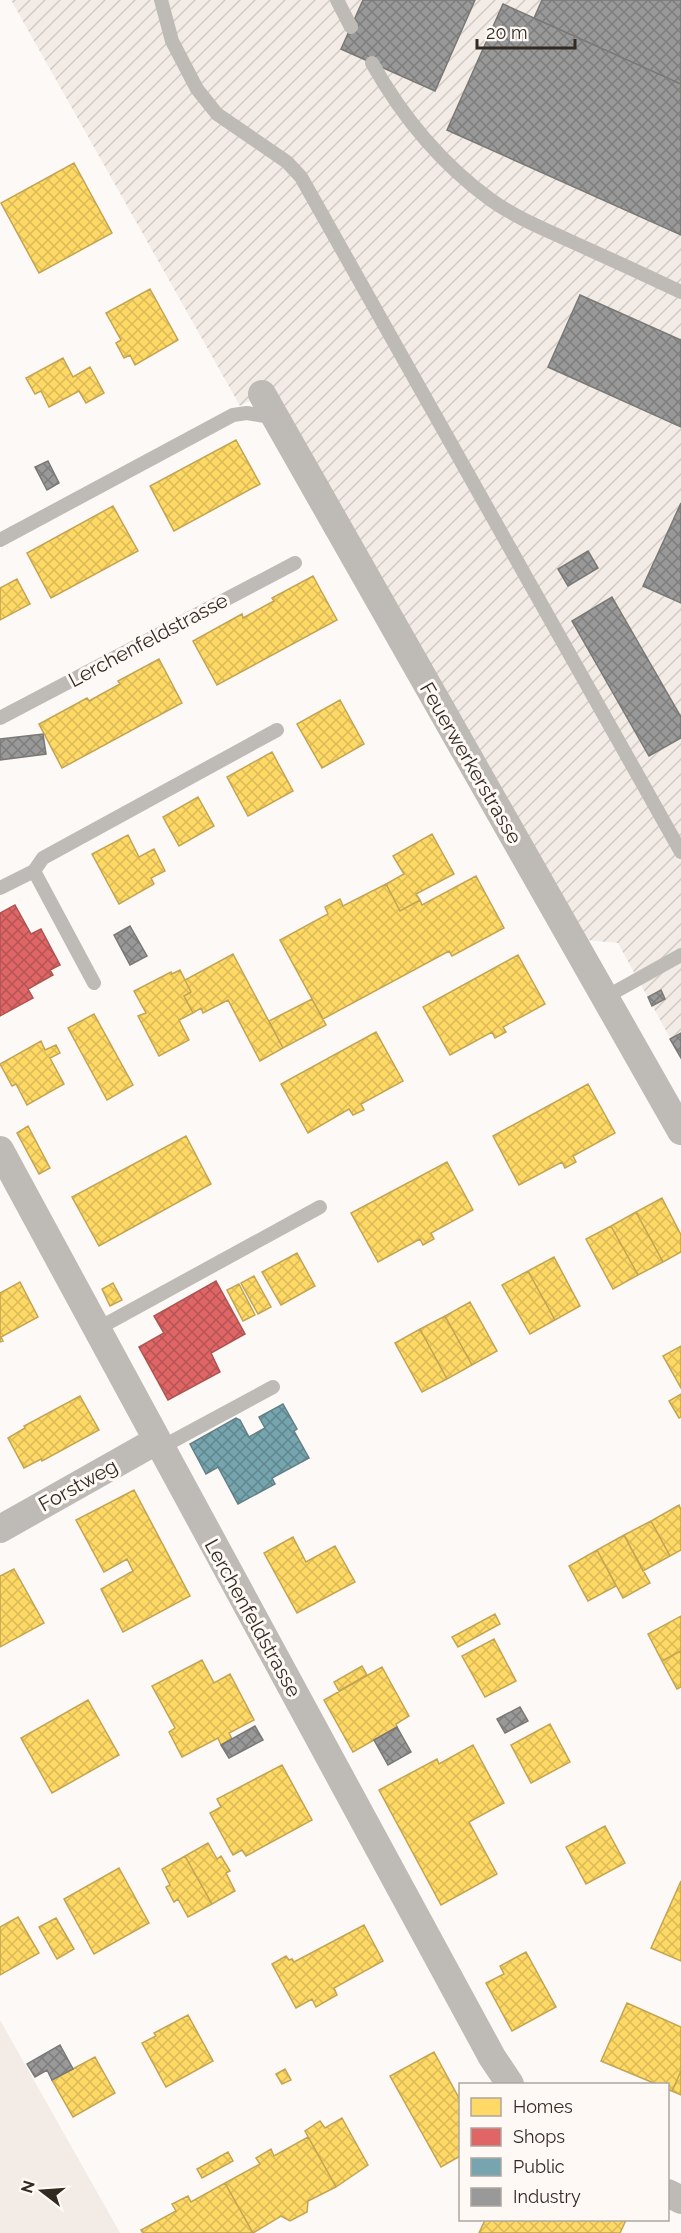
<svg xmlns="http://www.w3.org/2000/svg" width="681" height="2233" viewBox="0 0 681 2233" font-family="Raleway,sans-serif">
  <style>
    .built { fill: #f3ebe5 }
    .industrial { fill: url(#industrial-furrows) }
    .homes { fill: url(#homes-cross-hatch); stroke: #c2a452; stroke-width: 1.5 }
    .shops { fill: url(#shops-cross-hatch); stroke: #ac5452; stroke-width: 1.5 }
    .public { fill: url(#public-cross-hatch); stroke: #628085; stroke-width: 1.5 }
    .industry { fill: url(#industry-cross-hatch); stroke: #7a7875; stroke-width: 1.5 }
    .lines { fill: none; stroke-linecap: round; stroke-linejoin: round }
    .service { stroke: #bebbb6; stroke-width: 14 }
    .minor { stroke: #bebbb6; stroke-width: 28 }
    .labels { text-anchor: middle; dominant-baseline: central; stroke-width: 6; stroke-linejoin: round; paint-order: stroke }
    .street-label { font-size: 20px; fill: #332a22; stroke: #fef9f5 }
  </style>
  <defs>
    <pattern id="industrial-furrows" width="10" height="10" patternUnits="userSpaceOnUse" patternTransform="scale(1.5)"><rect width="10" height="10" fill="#f3ebe5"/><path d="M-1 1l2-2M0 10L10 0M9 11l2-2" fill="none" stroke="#d1cac4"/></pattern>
    <pattern id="homes-cross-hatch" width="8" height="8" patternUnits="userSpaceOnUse" patternTransform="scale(1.5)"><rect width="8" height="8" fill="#ffd966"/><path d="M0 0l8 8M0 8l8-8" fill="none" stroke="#dbba58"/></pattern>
    <pattern id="shops-cross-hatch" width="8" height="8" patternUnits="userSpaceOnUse" patternTransform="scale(1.5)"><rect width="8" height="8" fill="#e06666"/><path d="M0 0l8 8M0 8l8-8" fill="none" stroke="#b65454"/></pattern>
    <pattern id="public-cross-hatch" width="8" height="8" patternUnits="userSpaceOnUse" patternTransform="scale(1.5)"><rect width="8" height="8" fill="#76a5af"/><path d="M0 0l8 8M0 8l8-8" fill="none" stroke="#61878e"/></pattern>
    <pattern id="industry-cross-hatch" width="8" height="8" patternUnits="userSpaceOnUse" patternTransform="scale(1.5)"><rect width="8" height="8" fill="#999"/><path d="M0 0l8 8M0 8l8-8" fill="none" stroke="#7d7d7c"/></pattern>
  </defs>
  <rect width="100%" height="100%" fill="#fcf9f7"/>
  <path class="built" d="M0 2020 120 2233H0Z"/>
  <path class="industrial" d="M11 0H681V1058L618 943 586 940 273 388 240 406Z"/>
  <path class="homes" d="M74 163 112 233 39 273 1 203Z
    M150 289 178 340 135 365 130 355 124 358 116 343 121 340 106 313Z
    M63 358 73 377 90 367 104 393 86 403 79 391 49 407 41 391 35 394 26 378Z
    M236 440 260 484 174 531 150 486Z
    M113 506 138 551 51 598 27 553Z
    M313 576 337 620 217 685 193 641 242 614 243 618 274 601 272 598Z
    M17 579 30 604 0 620V588Z
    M159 659 182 703 62 768 39 724 87 698 89 701 120 684 118 681Z
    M340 700 364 744 322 768 297 724Z
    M272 752 293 791 248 816 227 777Z
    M198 797 214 826 179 846 163 817Z
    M432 834 454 874 416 894 420 900 400 911 386 884 404 874 393 856Z
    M128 835 139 857 154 849 165 871 151 878 154 884 119 904 92 854Z
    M476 876 504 928 452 956 449 951 323 1019 280 940 328 914 325 907 340 899 343 906 386 884 400 911 420 900 422 905Z
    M233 954 283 1048 260 1061 228 1000 203 1013 201 1008 193 1013 184 996 191 992 185 980Z
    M518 955 545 1004 503 1027 506 1032 495 1038 492 1032 450 1055 423 1007Z
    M180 970 191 992 184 996 193 1013 179 1020 189 1040 159 1056 138 1016 146 1013 134 991 171 972 172 974Z
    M312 999 326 1025 283 1048 269 1021Z
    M94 1014 133 1085 107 1100 68 1028Z
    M376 1032 403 1081 361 1104 364 1110 353 1115 349 1109 308 1133 281 1084Z
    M41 1041 45 1050 56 1045 60 1053 50 1058 64 1084 27 1105 16 1084 12 1086 0 1064Z
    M588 1084 615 1133 573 1156 576 1162 565 1168 562 1162 519 1185 493 1136Z
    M28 1126 50 1168 39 1174 17 1133Z
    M186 1136 211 1184 99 1246 72 1197Z
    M447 1162 473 1210 431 1233 434 1239 423 1245 420 1239 378 1262 351 1213Z
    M662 1198 681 1235V1252L663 1262 636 1212Z
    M636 1212 663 1262 638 1275 611 1226Z
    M611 1226 638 1275 613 1289 586 1239Z
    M297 1253 315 1286 281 1305 262 1272Z
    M554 1257 580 1306 555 1320 528 1271Z
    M528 1271 555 1320 530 1334 502 1285Z
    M254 1276 271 1307 258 1314 241 1283Z
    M20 1282 38 1317 1 1337 3 1341 0 1342V1293Z
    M113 1283 122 1300 110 1306 102 1289Z
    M239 1284 255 1315 243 1321 227 1290Z
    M470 1302 497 1351 472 1365 445 1316Z
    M445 1316 472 1365 447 1379 420 1329Z
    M420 1329 447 1379 422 1392 395 1343Z
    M681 1346V1388L663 1356Z
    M681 1394V1417L679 1418 669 1401Z
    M80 1396 99 1430 42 1461 41 1459 24 1468 8 1438 25 1428 24 1426Z
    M134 1490 190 1596 123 1632 101 1589 133 1571 127 1559 104 1572 76 1520Z
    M679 1505 681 1510V1550L670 1556 651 1521Z
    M651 1521 670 1556 643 1571 624 1535Z
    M624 1535 650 1583 623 1598 597 1550Z
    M293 1537 306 1562 335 1546 355 1582 297 1613 264 1553Z
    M597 1550 616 1586 588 1601 569 1566Z
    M14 1569 44 1623 0 1647V1576Z
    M495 1614 500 1624 458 1647 452 1637Z
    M681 1616V1651L662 1661 648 1634Z
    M494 1639 516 1681 485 1697 462 1656Z
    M681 1651V1687L677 1689 662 1661Z
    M202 1660 214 1683 230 1674 254 1720 229 1733 232 1739 221 1745 218 1738 182 1757 169 1732 175 1728 152 1686Z
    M362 1666 367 1675 339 1691 334 1682Z
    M382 1667 409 1716 396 1724 397 1727 353 1752 324 1700Z
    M88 1700 119 1755 52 1793 21 1738Z
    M550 1724 570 1762 531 1783 511 1745Z
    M473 1745 504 1803 469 1822 497 1874 441 1905 379 1790 437 1759 439 1764Z
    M282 1765 312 1820 246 1856 242 1850 233 1855 210 1813 221 1807 217 1799Z
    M605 1826 625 1863 586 1884 566 1847Z
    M208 1843 217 1859 221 1856 230 1871 226 1873 235 1891 212 1904 185 1856Z
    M185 1856 212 1904 188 1917 178 1899 174 1902 166 1887 170 1885 162 1869Z
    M119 1868 149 1923 94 1954 64 1899Z
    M681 1881V1961L651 1948Z
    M18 1917 39 1953 0 1975V1927Z
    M56 1918 74 1949 57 1959 39 1927Z
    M364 1925 383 1961 334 1988 337 1995 316 2007 312 1999 296 2008 272 1964 286 1956 289 1960 292 1959 294 1962Z
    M526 1952 556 2007 512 2031 486 1983 504 1974 500 1966Z
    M627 2003 681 2027V2071L672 2091 668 2090V2084H656L601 2061Z
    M188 2015 213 2061 166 2087 142 2043 156 2036 154 2033Z
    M434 2052 460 2100V2156L441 2167 390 2076Z
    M95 2057 115 2093 73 2117 52 2080Z
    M285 2069 291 2080 282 2084 276 2074Z
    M681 2071V2095L672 2091Z
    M342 2118 368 2165 336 2187 305 2131 320 2121 325 2128Z
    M308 2137 336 2187 308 2201 307 2212 290 2221 281 2216 253 2233 225 2183 260 2164 256 2158 271 2149 274 2156Z
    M228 2152 233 2161 202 2178 197 2169Z
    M225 2183 253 2233H143L141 2230 176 2211 172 2204 188 2196 191 2202Z
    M485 2220H626L620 2233H479Z"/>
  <path class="shops" d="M15 905 31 934 41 929 60 965 50 970 53 975 28 989 33 998 0 1016V913Z
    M216 1281 245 1334 211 1353 220 1372 168 1400 139 1347 164 1333 154 1316Z"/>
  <path class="public" d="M283 1404 297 1429 294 1431 309 1458 272 1478 275 1484 238 1504 218 1467 206 1474 190 1444 236 1418 240 1420 249 1437 265 1428 259 1417Z"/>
  <path class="industry" d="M363 0H475L435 91 341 49Z
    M542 0H681V84L534 18Z
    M503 4 681 84V235L447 130Z
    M580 295 681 340V427L548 367Z
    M48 461 59 483 47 490 35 467Z
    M681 503V603L643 586Z
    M588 551 598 568 568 586 558 569Z
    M612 597 681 717V738L649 756 572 621Z
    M43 734 46 754 0 760V739Z
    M130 926 147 956 130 965 114 935Z
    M661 990 665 999 652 1006 648 997Z
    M681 1033V1058L670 1039Z
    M520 1707 528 1721 505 1733 497 1719Z
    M255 1726 263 1740 229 1758 221 1745Z
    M397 1727 411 1752 388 1765 374 1740Z
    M60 2045 73 2069 52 2080 47 2070 35 2077 27 2064Z"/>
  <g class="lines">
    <path class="service" d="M161 0 172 41 197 89 217 114 287 162 301 177 681 852
      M337 0 351 27
      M372 63C403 118 440 163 491 200 515 217 542 228 568 240 606 257 643 274 681 292
      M0 540 233 415 247 413 275 418
      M0 718 295 563
      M34 871 43 858 277 730
      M0 888 34 871 94 983
      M604 998 681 955
      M97 1329 320 1207
      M160 1448 273 1387"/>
    <path class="minor" d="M262 394 681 1131
      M0 1150 492 2057 510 2084
      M0 1529 156 1441
      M668 2193 681 2200"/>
  </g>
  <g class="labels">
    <g class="street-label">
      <text transform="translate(148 640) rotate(-28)">Lerchenfeldstrasse</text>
      <text transform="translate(471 763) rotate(60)">Feuerwerkerstrasse</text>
      <text transform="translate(78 1485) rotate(-29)">Forstweg</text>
      <text transform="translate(253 1618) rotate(61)">Lerchenfeldstrasse</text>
    </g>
  </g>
  <rect x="459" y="2083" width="210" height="138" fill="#fef9f5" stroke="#ada6a1" stroke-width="1.5"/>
  <rect x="471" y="2098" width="30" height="18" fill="#ffd966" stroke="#ada6a1" stroke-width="1.5"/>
  <text x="513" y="2113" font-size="18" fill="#332a22">Homes</text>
  <rect x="471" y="2128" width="30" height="18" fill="#e06666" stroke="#ada6a1" stroke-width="1.5"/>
  <text x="513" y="2143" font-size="18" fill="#332a22">Shops</text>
  <rect x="471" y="2158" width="30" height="18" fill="#76a5af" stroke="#ada6a1" stroke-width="1.5"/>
  <text x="513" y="2173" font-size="18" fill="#332a22">Public</text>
  <rect x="471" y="2188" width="30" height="18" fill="#999999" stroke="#ada6a1" stroke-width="1.5"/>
  <text x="513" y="2203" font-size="18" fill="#332a22">Industry</text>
  <g transform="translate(42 2191) rotate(287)" stroke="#fef9f5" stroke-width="4.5" paint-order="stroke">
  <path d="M0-4.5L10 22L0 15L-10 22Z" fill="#332a22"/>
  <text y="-9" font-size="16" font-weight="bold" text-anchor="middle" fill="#332a22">N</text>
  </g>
  <path d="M477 39v9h98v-9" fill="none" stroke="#332a22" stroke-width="3"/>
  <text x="486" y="39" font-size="18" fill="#332a22" stroke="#fef9f5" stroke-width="4.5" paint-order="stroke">20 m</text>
</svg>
